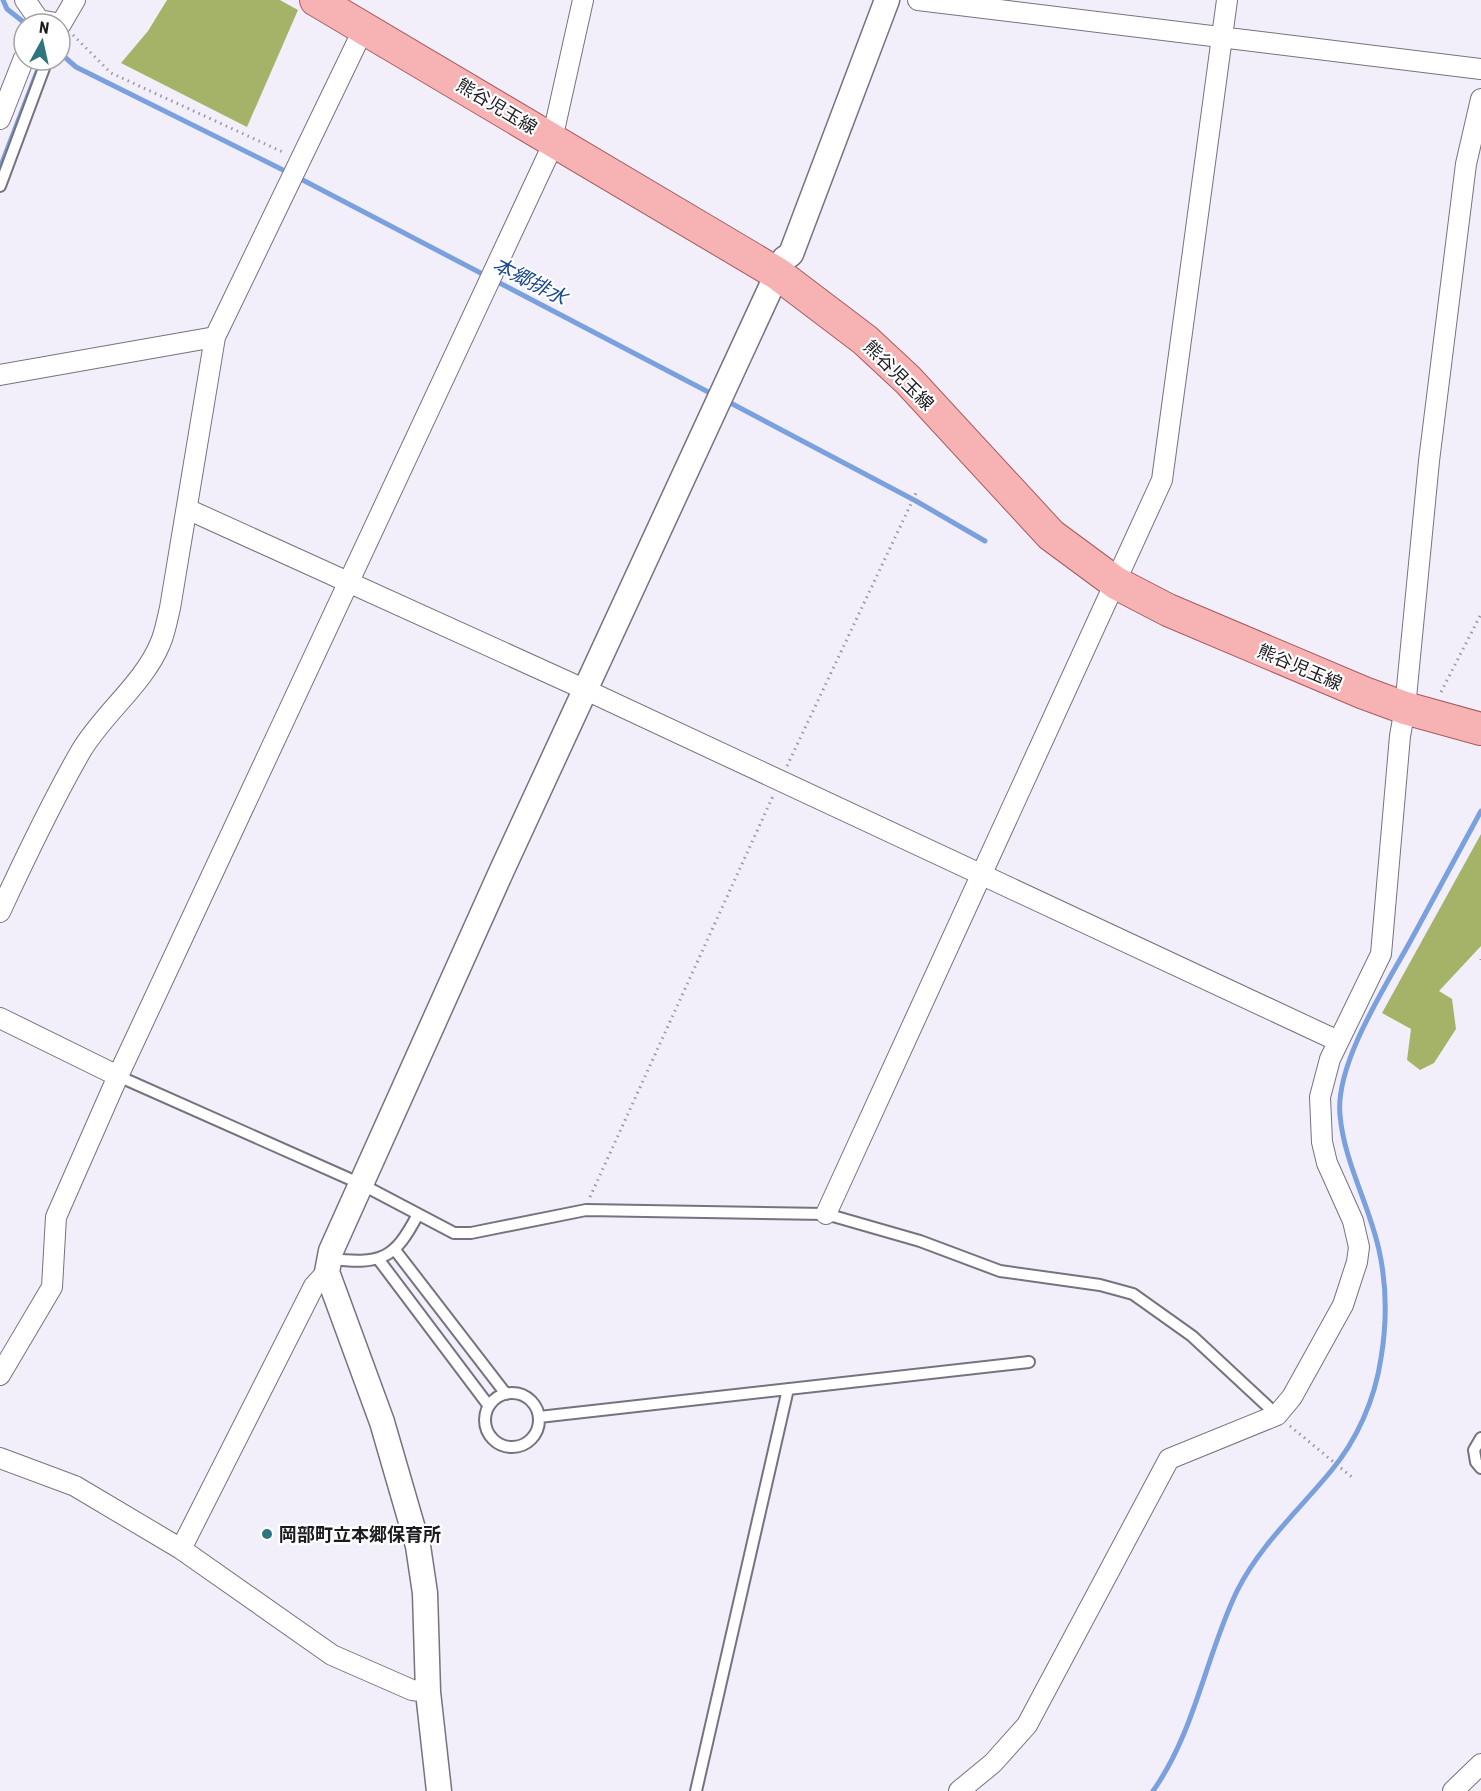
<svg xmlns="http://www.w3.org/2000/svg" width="1481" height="1791" viewBox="0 0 1481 1791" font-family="'Roboto Condensed','Noto Sans JP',sans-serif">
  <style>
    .forest { fill: #a5b368 }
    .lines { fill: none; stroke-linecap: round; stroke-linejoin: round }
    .stream { stroke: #7aa1de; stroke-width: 5 }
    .service-casing { stroke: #76737e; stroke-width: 14 }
    .minor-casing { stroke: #76737e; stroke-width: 22 }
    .tertiary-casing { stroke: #76737e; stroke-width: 27 }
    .primary-casing { stroke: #a65c5f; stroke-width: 34 }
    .path { stroke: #9a98a1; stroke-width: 3; stroke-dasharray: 1.5 4.5; stroke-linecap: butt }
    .service { stroke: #fff; stroke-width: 10 }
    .minor { stroke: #fff; stroke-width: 20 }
    .tertiary { stroke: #fff; stroke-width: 24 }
    .primary { stroke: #f7b3b4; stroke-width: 32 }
    .poi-dot { fill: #2e767f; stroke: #fff; stroke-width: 2 }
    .labels { text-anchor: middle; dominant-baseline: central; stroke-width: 4.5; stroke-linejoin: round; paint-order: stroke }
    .street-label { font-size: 18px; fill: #1b1a1f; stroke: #fff }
    .poi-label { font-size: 18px; font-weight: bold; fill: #1b1a1f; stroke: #fff; text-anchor: start }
    .water-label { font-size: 20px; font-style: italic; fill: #1a4991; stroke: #fff }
  </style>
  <rect width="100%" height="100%" fill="#f2effb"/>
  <path class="forest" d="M167 0H280L298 10 247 127 121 63 148 31Z
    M1481 834V946L1439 991 1452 999 1456 1029 1434 1063 1420 1070 1407 1060 1411 1029 1382 1013Z"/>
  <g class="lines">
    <path class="stream" d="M3 0 7 9 26 24
      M60 53 76 67 289 173
      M0 168 37 72
      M297 177 714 395
      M725 400 916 501 985 541
      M1153 1791C1195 1732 1206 1655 1237 1591 1260 1545 1299 1510 1331 1471 1357 1440 1375 1399 1381 1358 1387 1322 1387 1286 1379 1250 1369 1204 1344 1162 1340 1115 1335 1063 1386 986 1411 940 1434 897 1458 854 1481 811"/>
    <g class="service-casing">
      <path id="service" d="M0 186 47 60
        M118 1076 361 1184 454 1233H471L586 1210 826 1214 920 1241 1000 1271 1100 1285 1133 1294 1192 1336 1277 1415
        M395 1250 506 1394
        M330 1259C380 1264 394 1261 418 1214
        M379 1260 489 1406
        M485 1420a27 27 0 1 1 54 0a27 27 0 1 1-54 0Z
        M539 1417 1029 1362
        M1481 1438 1474 1450 1476 1462 1481 1468
        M696 1791 788 1389"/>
    </g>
    <g class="minor-casing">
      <path id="minor" d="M25 0 39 20 61 24 75 0
        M918 0 1481 69
        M0 119 24 58
        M0 375 215 337
        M187 509 586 690 1338 1041
        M0 912C25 858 51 803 81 751 103 714 144 683 160 644 165 633 167 620 170 608L215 337 364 28
        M0 1018 118 1076
        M826 1214 1162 480 1227 0
        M0 1375 52 1287 56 1217 118 1076 549 153 583 0
        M0 1458 75 1486 181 1549 332 1655 412 1690 428 1692
        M181 1549 314 1286 327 1272
        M959 1791 993 1763 1027 1725 1169 1459 1277 1415 1292 1397 1343 1305 1357 1262 1359 1247 1353 1221 1327 1163 1322 1142 1320 1097 1330 1059 1381 954 1400 736 1405 708 1429 461 1466 164 1481 99
        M1453 1791 1481 1764"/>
    </g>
    <g class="tertiary-casing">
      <path id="tertiary" d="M439 1791 428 1692 425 1593 418 1546 382 1422 327 1272 331 1251 502 870 784 259 791 254 887 0"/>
    </g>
    <g class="primary-casing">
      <path id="primary" d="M316 0 778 274 865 340 908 380 1051 535 1116 583 1168 610 1364 693 1405 708 1481 729"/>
    </g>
    <path class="path" d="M73 35 111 73 285 153
      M1441 692 1481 614
      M787 766 917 491
      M1481 959V960
      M590 1197 773 796
      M1290 1426 1353 1478"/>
    <use href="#service" class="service"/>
    <use href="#minor" class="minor"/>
    <use href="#tertiary" class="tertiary"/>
    <use href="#primary" class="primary"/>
  </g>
  <circle class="poi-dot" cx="267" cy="1534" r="6"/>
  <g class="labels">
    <g class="street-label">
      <text transform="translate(497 106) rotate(31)">熊谷児玉線</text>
      <text transform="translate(899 375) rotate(45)">熊谷児玉線</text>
      <text transform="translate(1300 667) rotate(23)">熊谷児玉線</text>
    </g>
    <g class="poi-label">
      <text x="279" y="1534">岡部町立本郷保育所</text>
    </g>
    <g class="water-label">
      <text transform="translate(530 281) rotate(27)">本郷排水</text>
    </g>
  </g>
  <g transform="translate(42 42) rotate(8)"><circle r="28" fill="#ffffff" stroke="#a4a3a5" stroke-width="1.5"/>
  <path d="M0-4.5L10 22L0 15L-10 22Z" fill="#2e767f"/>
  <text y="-9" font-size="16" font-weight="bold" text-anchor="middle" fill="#1b1a1f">N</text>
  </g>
</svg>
